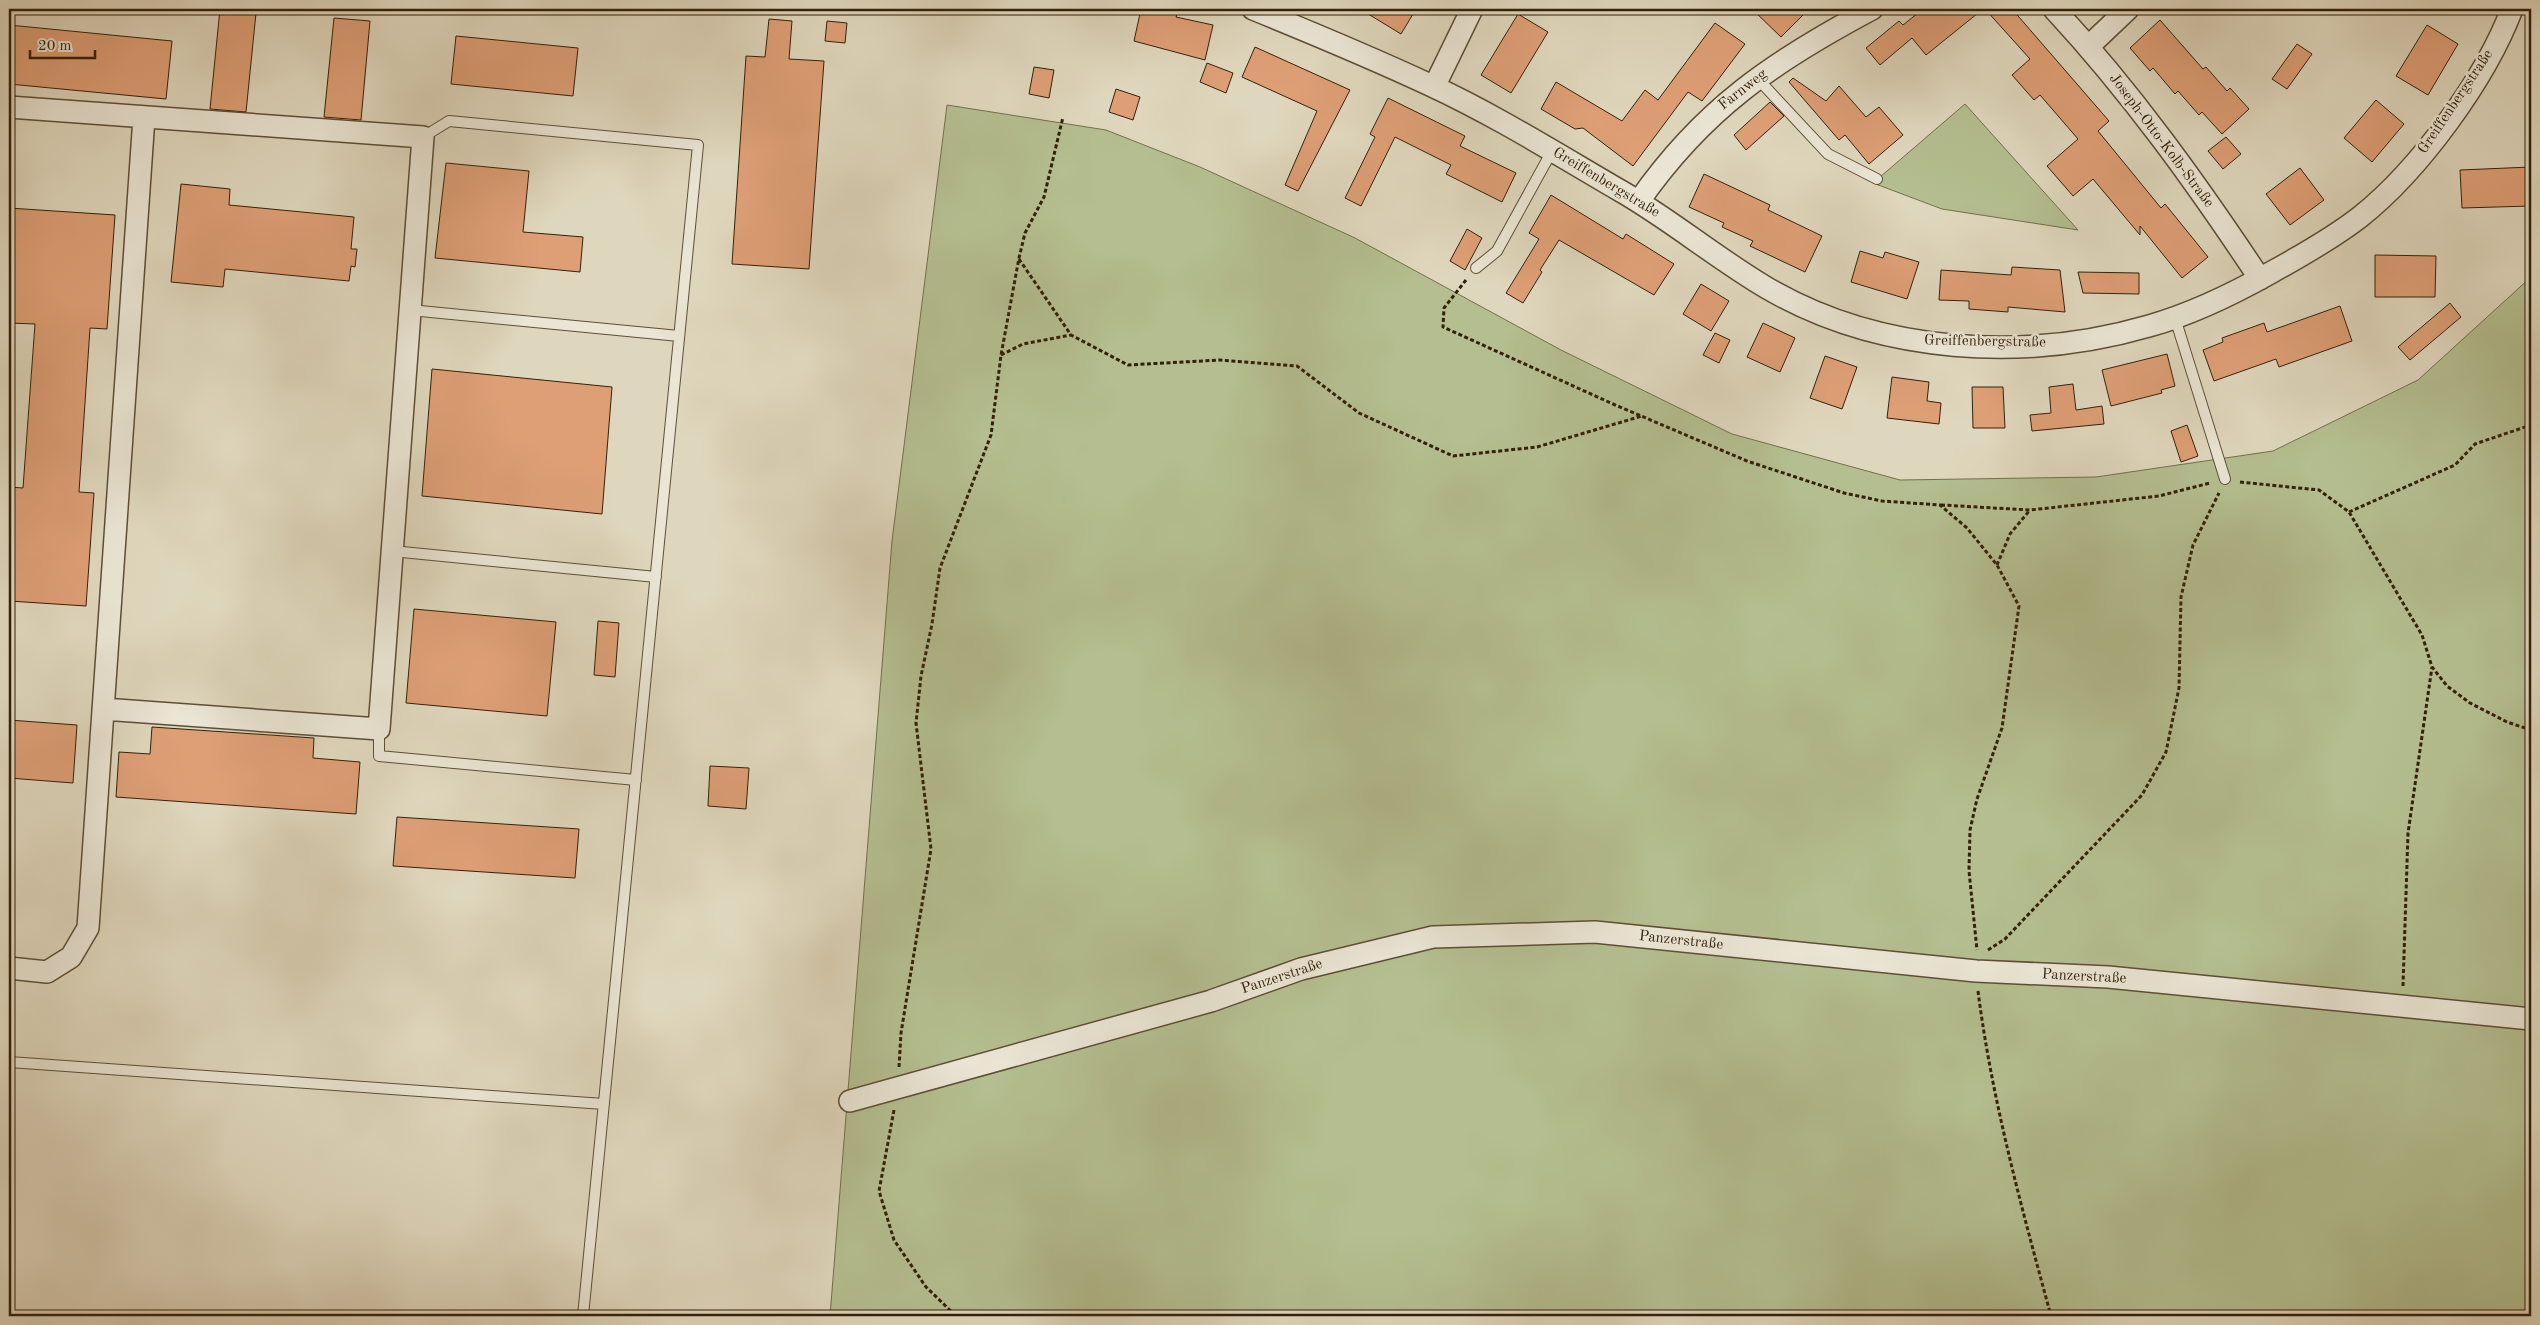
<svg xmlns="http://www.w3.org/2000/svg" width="2540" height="1325" viewBox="0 0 2540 1325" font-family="'Old Standard TT',serif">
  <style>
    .green { fill: #b4be90; stroke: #746f4c }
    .building { fill: #de9f75; stroke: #332009 }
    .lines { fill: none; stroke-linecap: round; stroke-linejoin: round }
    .service-casing { stroke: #5e4e36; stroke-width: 12 }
    .minor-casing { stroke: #5e4e36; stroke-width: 24 }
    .path { stroke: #332009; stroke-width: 3; stroke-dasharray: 4 2.5; stroke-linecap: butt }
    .service { stroke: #eae5d4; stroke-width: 10 }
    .minor { stroke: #eae5d4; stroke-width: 21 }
    .labels { text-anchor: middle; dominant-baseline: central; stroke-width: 5; stroke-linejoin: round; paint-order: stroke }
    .street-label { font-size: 15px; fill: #332009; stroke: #eae5d4 }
  </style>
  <rect width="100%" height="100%" fill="#dfd7bd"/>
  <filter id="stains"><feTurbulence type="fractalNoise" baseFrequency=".004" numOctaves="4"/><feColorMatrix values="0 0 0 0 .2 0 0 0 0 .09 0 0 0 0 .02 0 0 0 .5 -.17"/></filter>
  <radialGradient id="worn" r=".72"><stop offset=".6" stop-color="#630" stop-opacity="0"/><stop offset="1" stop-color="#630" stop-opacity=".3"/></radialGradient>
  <path class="green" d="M1965 104 2078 230 1942 209 1873 183Z
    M947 105 1106 130 1200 167 1355 238 1561 350 1732 434 1900 480 2096 477 2273 451 2418 380 2531 277V1316H830L892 541Z"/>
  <path class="building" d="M220 9 256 13 246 112 210 109Z
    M1141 9H1154L1177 14 1176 17 1213 25 1205 60 1134 41Z
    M1360 9H1416L1401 34Z
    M1752 9H1809L1781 37Z
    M1923 9H1983L1926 55 1912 38 1880 65 1866 48 1899 21 1903 25Z
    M1985 9H2012L2109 121 2098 131 2161 208 2165 204 2208 257 2182 278 2140 226V235L2093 179 2073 196 2047 166 2078 139 2040 95 2034 100 2012 75 2030 59Z
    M1518 14 1548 32 1511 93 1481 75Z
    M334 18 370 21 361 120 324 117Z
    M769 19 792 21 789 59 824 61 809 269 732 264 746 56 765 57Z
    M2160 20 2203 69 2206 67 2227 91 2230 88 2249 109 2222 134 2202 112 2199 115 2178 91 2175 94 2153 68 2150 71 2130 48Z
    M827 21 847 23 845 43 825 41Z
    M1715 23 1745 44 1702 101 1688 92 1633 166 1583 128 1575 129 1541 109 1556 82 1622 121 1645 90 1658 100Z
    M9 25 172 41 166 99 9 84Z
    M2427 25 2458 44 2428 95 2396 76Z
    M456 36 578 48 573 96 451 84Z
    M2297 44 2312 54 2287 89 2272 79Z
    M1255 47 1350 90 1298 191 1285 185 1317 111 1242 77Z
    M1207 63 1233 73 1226 93 1200 82Z
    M1034 67 1054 70 1049 98 1029 94Z
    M1793 78 1826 101 1839 86 1866 117 1879 107 1903 135 1869 164 1845 135 1839 140 1789 82Z
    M1116 89 1140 97 1133 120 1109 112Z
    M1388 98 1465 136 1460 146 1516 173 1502 202 1446 174 1451 165 1395 137 1361 206 1345 198 1375 137 1370 134Z
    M2376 100 2404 124 2372 162 2344 138Z
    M1770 102 1784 116 1746 150 1734 135Z
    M2226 137 2241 154 2223 169 2208 151Z
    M446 163 529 171 523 232 583 237 580 272 435 258Z
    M2531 167V206L2462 208 2460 170Z
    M2300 168 2324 200 2290 225 2266 194Z
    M1704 174 1770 205 1768 210 1822 236 1805 272 1750 246 1753 241 1722 227 1724 223 1689 207Z
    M181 184 230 189 229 205 354 217 351 249H357L355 267 351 266 349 281 225 269 223 287 171 282Z
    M1551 195 1623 239 1626 234 1674 264 1654 295 1559 240 1540 270 1542 272 1523 303 1506 293 1539 239 1529 233Z
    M9 208 115 215 107 329 90 328 79 492 94 493 86 606 9 601V487L23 488 35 324 9 323Z
    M1467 229 1482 238 1465 270 1450 261Z
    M1860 251 1883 258 1885 252 1919 262 1907 299 1851 282Z
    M2375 255 2436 256 2435 297H2375Z
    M2012 267 2060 270 2065 312 2008 307V312L1969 309V301L1939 300 1941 270 2011 275Z
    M2078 272 2139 273V294L2083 293Z
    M1701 284 1729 301 1711 331 1683 314Z
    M2450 303 2461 317 2410 360 2398 347Z
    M2340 306 2352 341 2279 367 2276 359 2214 381 2203 350 2223 342 2222 338 2264 323 2267 332Z
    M1763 323 1795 338 1780 372 1747 357Z
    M1715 333 1730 340 1719 363 1703 355Z
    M2167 354 2175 386 2161 390 2162 393 2111 406 2102 370Z
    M1825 356 1857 367 1842 409 1810 398Z
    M432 369 612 387 602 514 422 496Z
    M1892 377 1929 382 1927 401 1941 403 1939 424 1887 418Z
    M2073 384 2076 410 2102 406 2104 424 2032 431 2030 415 2051 413 2049 387Z
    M1972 387H2003L2005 428H1973Z
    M2187 425 2198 456 2181 462 2171 431Z
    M414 609 556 622 547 716 406 703Z
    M598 621 619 623 615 677 594 675Z
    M9 720 77 725 73 783 9 778Z
    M152 727 314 738 313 758 360 762 356 814 116 797 119 752 150 754Z
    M710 766 749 768 746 809 708 806Z
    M397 817 579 829 575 878 393 866Z"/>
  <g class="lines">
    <g class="service-casing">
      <path id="service" d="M1757 78 1828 154 1877 179
        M423 137 449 121 698 145 583 1316
        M1476 268 1497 251 1552 151
        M410 310 679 336
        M2175 318 2225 479
        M392 551 656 577
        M379 729V756L636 780
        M9 1062 604 1104"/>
    </g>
    <g class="minor-casing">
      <path id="minor" d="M1253 9C1312 33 1372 58 1430 85 1495 115 1557 154 1619 190 1670 219 1716 258 1767 288 1880 354 2025 362 2149 326 2192 314 2233 294 2272 272 2301 256 2333 238 2360 217 2419 170 2485 80 2512 9
        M2054 9C2131 92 2197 184 2260 279
        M2089 46 2128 9
        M1434 87 1472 9
        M9 107 423 137 379 729 103 709
        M1639 201C1703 109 1774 61 1872 9
        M9 968 47 972 71 957 88 928 144 117
        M850 1101 1211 1001 1301 969 1433 937 1595 932 1976 971 2108 977 2531 1019"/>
    </g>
    <path class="path" d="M1019 259 1071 335 1128 365 1220 360 1297 366 1359 413 1453 456 1537 447 1642 416
      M1466 280 1444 308 1443 327 1613 404 1747 461 1844 493 1882 501 1940 505 1967 528 1997 565 2019 606 2002 728 1977 799 1970 830 1969 871 1977 950
      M1001 355 1023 344 1071 335
      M2240 482 2319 490 2349 512 2422 635 2432 667 2447 686 2470 703 2507 722 2531 730
      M1941 505 2030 510 2159 496 2210 483
      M2349 512 2455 465 2475 444 2531 425
      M1997 565 2010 534 2030 510
      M1988 950 2005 939 2142 795 2166 752 2179 688 2181 597 2193 545 2219 493
      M2403 986 2408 833 2432 667
      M1978 991C1992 1101 2022 1209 2051 1316
      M899 1067 901 1033 931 849 916 723 921 676 932 624 940 568 991 435 1001 355 1019 258 1025 233 1044 197 1063 117
      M894 1110 879 1191 894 1240 926 1287 956 1316"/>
    <use href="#service" class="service"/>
    <use href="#minor" class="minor"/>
  </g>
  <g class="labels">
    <g class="street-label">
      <text transform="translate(1743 90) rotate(-38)">Farnweg</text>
      <text transform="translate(2456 102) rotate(-56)">Greiffenbergstraße</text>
      <text transform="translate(2161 141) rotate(53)">Joseph-Otto-Kolb-Straße</text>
      <text transform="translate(1606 183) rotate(31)">Greiffenbergstraße</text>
      <text transform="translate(1985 342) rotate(1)">Greiffenbergstraße</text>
      <text transform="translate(1681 941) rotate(6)">Panzerstraße</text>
      <text transform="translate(1282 977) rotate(-18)">Panzerstraße</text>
      <text transform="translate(2084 977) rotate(3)">Panzerstraße</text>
    </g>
  </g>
  <rect width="2540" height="1325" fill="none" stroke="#dfd7bd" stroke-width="30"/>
  <rect x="10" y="10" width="2520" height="1305" fill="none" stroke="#332009" stroke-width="2.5"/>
  <rect x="15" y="15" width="2510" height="1295" fill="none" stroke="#332009"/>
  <path d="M30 50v8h65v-8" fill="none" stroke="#332009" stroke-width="2.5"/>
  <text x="38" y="50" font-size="15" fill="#332009" stroke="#eae5d4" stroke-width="4" paint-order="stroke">20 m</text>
  <rect width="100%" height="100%" filter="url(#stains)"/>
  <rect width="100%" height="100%" fill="url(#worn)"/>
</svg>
